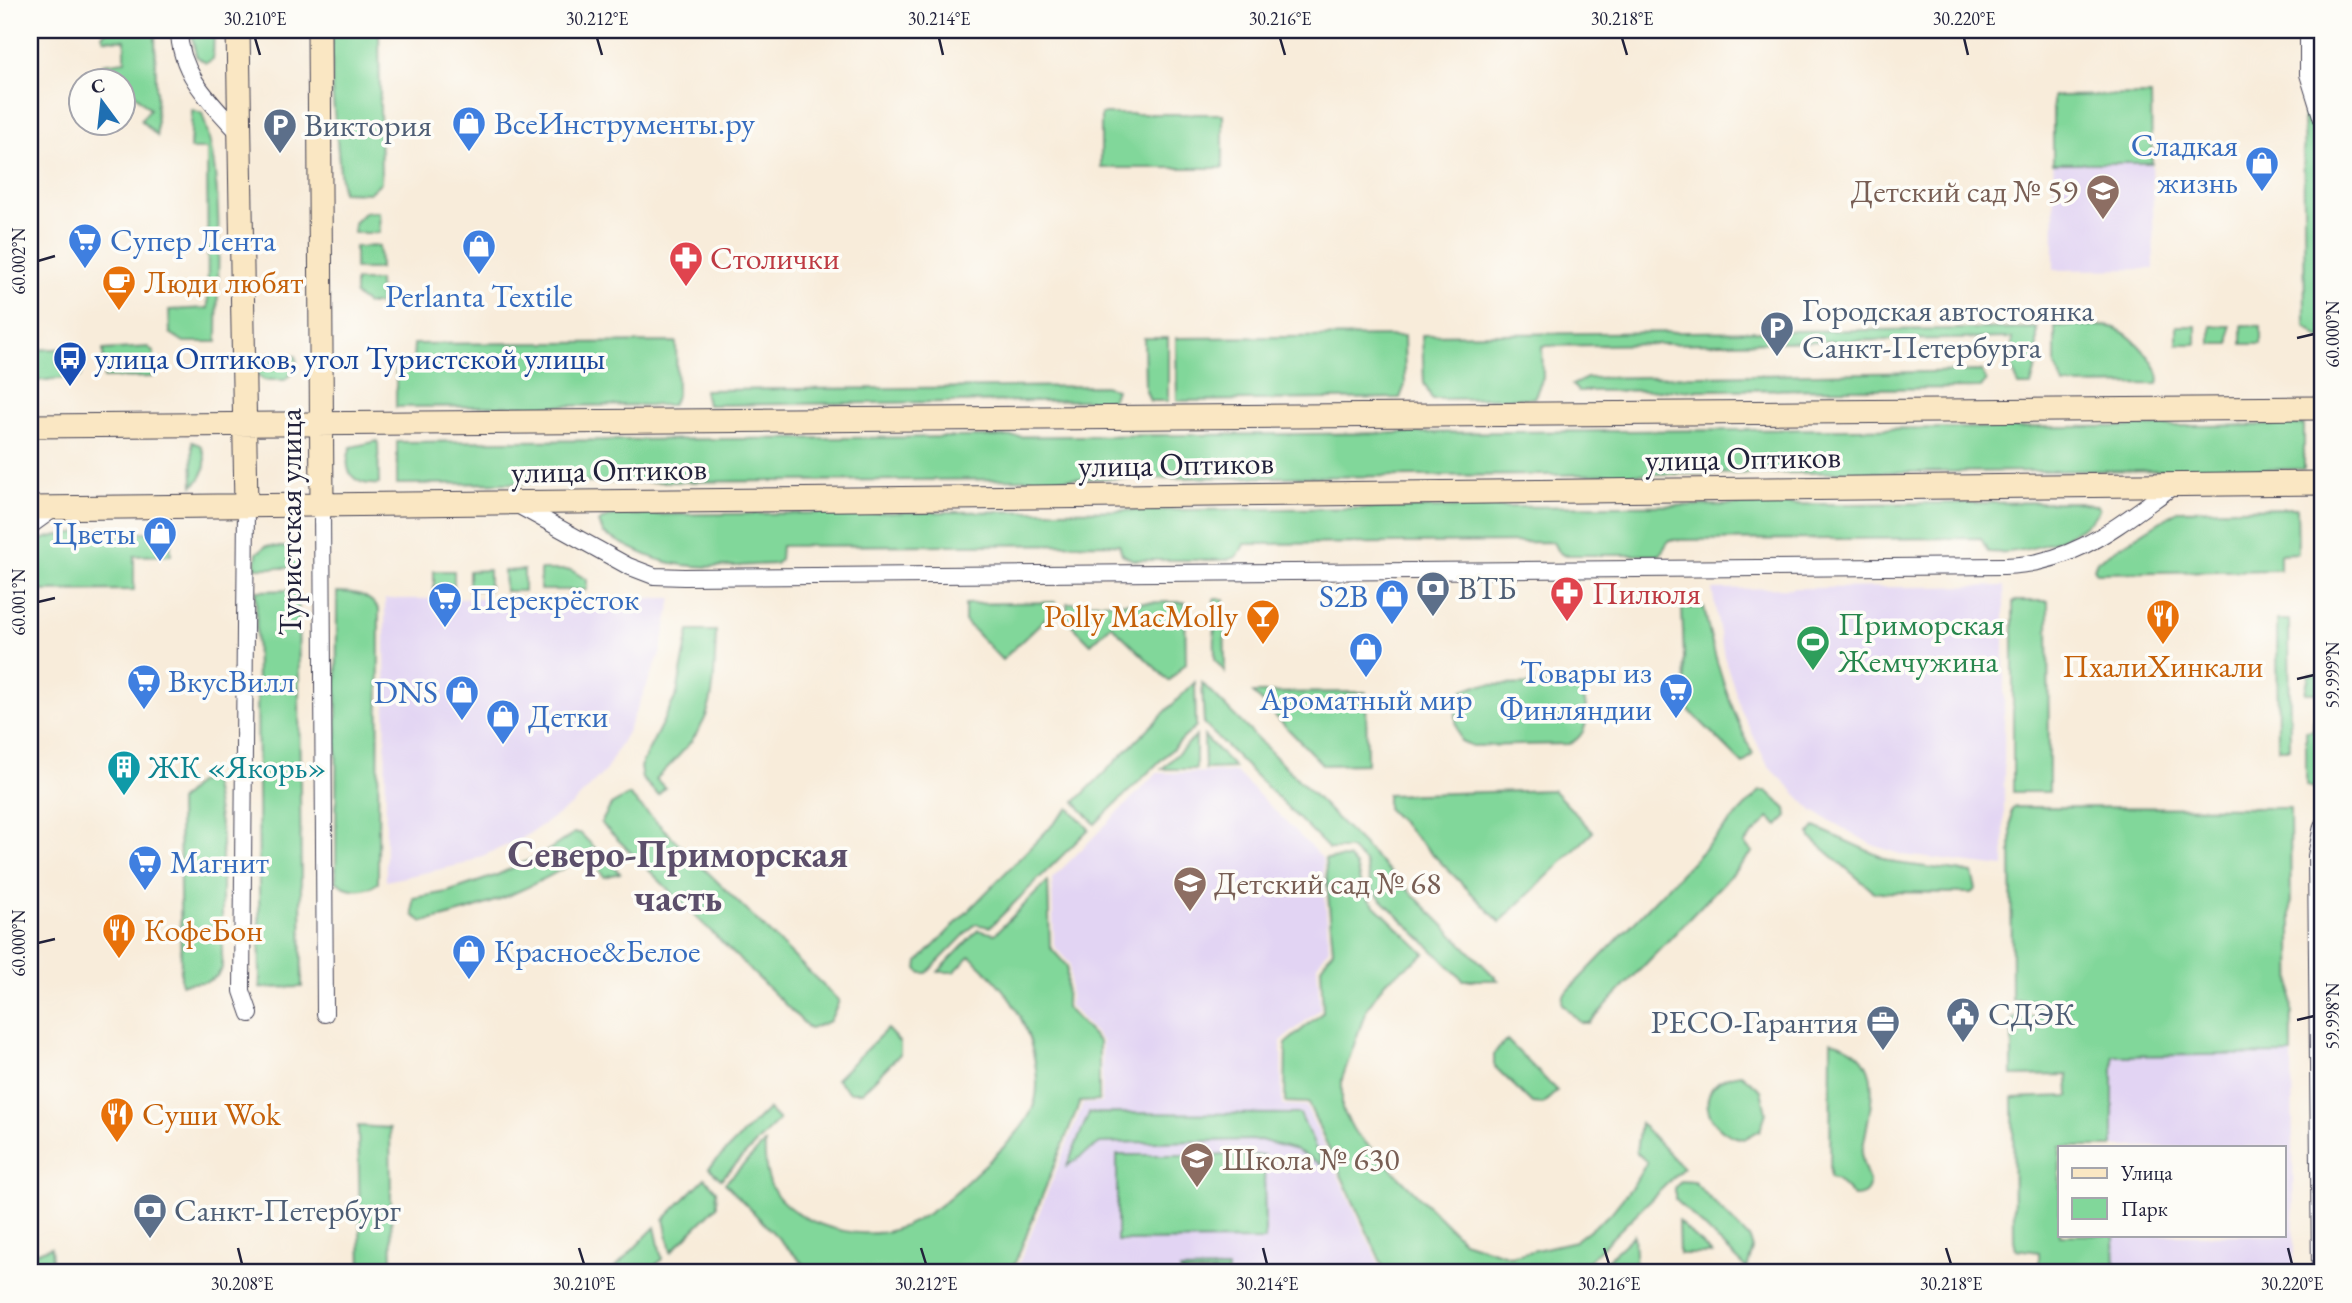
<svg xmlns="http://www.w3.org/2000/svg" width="2352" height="1303" viewBox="0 0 2352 1303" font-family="'EB Garamond',serif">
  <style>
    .built { fill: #e2d4f3 }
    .green { fill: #81d79a; stroke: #527c6a; stroke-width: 2 }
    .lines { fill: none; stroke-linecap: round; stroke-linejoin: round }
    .street-casing { stroke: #424053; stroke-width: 18 }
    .secondary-casing { stroke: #424053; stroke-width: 25 }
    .street { stroke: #fff; stroke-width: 16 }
    .secondary { stroke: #fae7c3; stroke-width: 23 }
    .ticks { fill: none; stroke: #22223b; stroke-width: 2.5 }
    .labels { text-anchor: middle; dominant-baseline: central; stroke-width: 7; stroke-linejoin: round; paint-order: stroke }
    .shop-label { font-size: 32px; fill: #366cbe; stroke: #fdfcf7; text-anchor: start }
    .service-label { font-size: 32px; fill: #4e5e75; stroke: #fdfcf7; text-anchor: start }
    .education-label { font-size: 32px; fill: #785e54; stroke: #fdfcf7; text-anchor: start }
    .health-label { font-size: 32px; fill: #be3a42; stroke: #fdfcf7; text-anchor: start }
    .food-label { font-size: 32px; fill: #c56008; stroke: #fdfcf7; text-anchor: start }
    .transit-label { font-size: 32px; fill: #164399; stroke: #fdfcf7; text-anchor: start }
    .street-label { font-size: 32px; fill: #22223b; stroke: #fdfcf7 }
    .leisure-label { font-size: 32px; fill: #27864d; stroke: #fdfcf7; text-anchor: start }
    .culture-label { font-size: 32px; fill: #0d838f; stroke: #fdfcf7; text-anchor: start }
    .district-label { font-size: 38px; font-weight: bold; fill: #5c4f6b; stroke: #fdfcf7 }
    .neatline { fill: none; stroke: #22223b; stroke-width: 2.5 }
    .ticks-label { font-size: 18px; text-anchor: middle; fill: #22223b }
  </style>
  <rect width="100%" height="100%" fill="#fdfcf7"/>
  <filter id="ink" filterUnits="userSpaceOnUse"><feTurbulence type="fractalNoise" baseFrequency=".0143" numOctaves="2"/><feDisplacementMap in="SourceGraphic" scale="14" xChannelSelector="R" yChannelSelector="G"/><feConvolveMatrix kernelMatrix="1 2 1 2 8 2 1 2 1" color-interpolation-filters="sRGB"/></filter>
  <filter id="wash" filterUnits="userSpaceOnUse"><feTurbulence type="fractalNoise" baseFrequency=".00686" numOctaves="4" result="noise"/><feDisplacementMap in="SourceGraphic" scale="28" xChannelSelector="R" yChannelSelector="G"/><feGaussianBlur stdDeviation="1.57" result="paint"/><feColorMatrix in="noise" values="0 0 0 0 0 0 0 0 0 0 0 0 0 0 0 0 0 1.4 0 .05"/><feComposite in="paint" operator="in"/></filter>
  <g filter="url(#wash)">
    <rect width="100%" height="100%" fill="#f8ecda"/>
    <path class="built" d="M2151 95 2154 269 2054 270 2053 96Z
      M2004 586V867L1903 855 1873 845 1813 811 1767 764 1741 710 1724 656 1712 589Z
      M672 598 660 654 627 732 606 770 572 805 521 839 464 864 386 881 385 599Z
      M1236 772 1322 858 1329 948 1317 965 1320 1009 1281 1041 1282 1105 1306 1106 1383 1273H1015L1083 1104 1102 1103V1041L1070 1006V964L1054 946 1052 879 1157 773Z
      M2292 1054 2294 1273H2115L2114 1235H2284V1147H2113V1056Z"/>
    <path class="green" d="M108 30H155L157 136 141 120 150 109 103 64 125 61V40L104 39 102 35Z
      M191 30H214L213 59 206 63 196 56Z
      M332 30H379L381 182 369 193 342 192 332 90Z
      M2151 95 2152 163H2053V96Z
      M2303 100 2322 146V340L2305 326Z
      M192 110 202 113C226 185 217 267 217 342H184L170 333 169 310 208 308 207 149H190Z
      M1101 114H1223V168H1101Z
      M365 212H379L380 233H354V223Z
      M379 246 380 269H355V247Z
      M355 281H379L380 304H367L355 295Z
      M2242 325 2261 326V344H2242Z
      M2055 326C2069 327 2106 323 2117 329 2132 336 2164 367 2158 384L2064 385 2055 366Z
      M2177 326H2196V344H2177Z
      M2211 326H2230V344H2211Z
      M2037 328V363L2031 386H2019L2013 370 2012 338 1542 346 1543 378 1534 398 1432 399 1424 383 1422 335Z
      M1404 336 1405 385 1400 398 1177 401 1176 338Z
      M1144 338H1168V401H1150L1145 388Z
      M676 342 677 394 672 405 396 407V362L413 361 414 344Z
      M148 347 154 353 153 377 104 378 103 350Z
      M77 348 83 354 81 377 34 381 30 378V350Z
      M255 356H296L297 368 285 380H264L256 374Z
      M1982 371 1986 381 1981 388 1578 391 1572 385 1587 378Z
      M1104 386 1116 389 1112 400 707 405 704 390Z
      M2304 425V469L397 484V442Z
      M378 441 379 484C354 486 341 472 351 447Z
      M192 442 200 445C209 460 206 475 193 486Z
      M2079 502 2098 506 2099 510C2080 540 2020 555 1988 552L1981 538 1669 540 1660 555H1563L1557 550 1553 542 1244 544C1239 557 1236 559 1222 560H1133L1122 554 1119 544 781 546 780 560 776 564C740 565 698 571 663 561 643 556 622 543 604 534L599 523 602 519 615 515Z
      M2297 508 2298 553 2280 554V570L2097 573 2094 568 2097 561 2179 510Z
      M170 532 171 555 134 556V590L30 591V545C66 525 129 533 170 532Z
      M266 546 293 548 297 553 299 568H255L257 553Z
      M489 570V590H469V571Z
      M524 570V591H505L504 571Z
      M540 570H571L587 580V590H540Z
      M434 571H454V591H434Z
      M298 590 302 987 260 988 256 591Z
      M337 592C355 592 369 594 379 610L378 883C364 892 348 892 336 881Z
      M1214 599H1224L1225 672 1215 660Z
      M2013 601H2048L2049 792H2013Z
      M1056 602V608L1002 660 965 621V604Z
      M1185 602 1186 663 1169 681 1111 625 1091 644 1068 621 1067 603Z
      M1704 607C1714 660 1729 706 1753 754L1743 764 1686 707 1682 608Z
      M2277 620H2289L2290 749H2278Z
      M689 631H716C713 712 715 721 656 779L665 788 658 795 642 779 640 767 677 694Z
      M2309 674H2322V686H2317V693H2305Z
      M1195 682 1196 726 1095 824 1075 802Z
      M1202 683 1498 980H1463L1372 890 1365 862 1350 849H1329L1204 724Z
      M1568 684 1579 688C1590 707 1591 734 1569 744L1472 746 1461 741C1454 724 1454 706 1463 690L1477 685Z
      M1366 692 1367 764 1323 765 1253 693Z
      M2314 718H2322V789L2306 786V731L2313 730Z
      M1196 736V769H1162Z
      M1204 736 1235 768 1205 769Z
      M212 779 222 836V968C215 985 198 982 181 984L179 801 198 782Z
      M1553 790 1593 832 1500 922 1387 808V795Z
      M1760 791H1767L1786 809 1787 817 1778 826 1769 818 1744 844 1753 852 1589 1023H1581L1562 1004 1563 996Z
      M629 795 839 1001 830 1021 810 1029 601 823 611 805Z
      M2015 807 2290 808 2292 1054 2113 1056V1147H2060V1235H2114L2115 1273H2039V1252L2016 1249 2014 1240 2013 1098 2069 1096 2068 1075 2012 1076V1017H2036L2035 1000H2012L2011 811Z
      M1069 808 1089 829 990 927 975 924 927 973H921L917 969 918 962Z
      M1815 827 1895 863 1972 873 1976 889 1971 893 1874 892 1811 838 1810 833Z
      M574 833H580L620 873 604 877 588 854C536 886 484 910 423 922L413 915V898L447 892 495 876 543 854Z
      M1348 858 1356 866 1363 894 1425 954 1385 982 1367 1008 1342 1079V1109L1354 1131 1463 1241 1510 1256 1575 1241 1611 1213 1634 1184 1647 1162 1636 1152 1640 1123 1683 1168 1576 1273H1386L1308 1103 1285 1102 1286 1043 1323 1012 1321 967 1333 950 1325 859Z
      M1048 881 1050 947 1067 966 1066 1007 1099 1042V1101L1080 1102 1011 1273H812L725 1183 765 1143C764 1159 766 1181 776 1194 798 1224 858 1241 893 1230 927 1220 951 1197 976 1173 996 1154 1024 1132 1034 1105 1039 1090 1037 1072 1034 1057 1025 1013 1003 985 970 956L954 972H938L978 930 995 934Z
      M887 1029 900 1043V1054L862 1092H849L836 1079Z
      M1507 1040 1557 1091 1543 1104 1532 1103 1494 1066V1053Z
      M1831 1041C1892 1055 1868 1111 1862 1154 1861 1165 1869 1175 1869 1185 1868 1194 1860 1196 1853 1196L1837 1180 1830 1178Z
      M1741 1074 1761 1090 1766 1113 1760 1130 1744 1139C1701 1132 1691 1080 1741 1074Z
      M768 1109 779 1120 721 1179 709 1168Z
      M1089 1113 1300 1114 1324 1166 1296 1150 1260 1140 1100 1143 1067 1166Z
      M358 1126 390 1128 392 1273H361Z
      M1117 1155H1264L1265 1240 1117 1241Z
      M705 1178 716 1190 717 1206 671 1252 664 1219Z
      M1681 1181 1694 1182 1750 1239 1753 1249 1747 1269 1675 1199V1188Z
      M1678 1221 1712 1254H1679Z
      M655 1227 662 1259 648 1273H610Z
      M1634 1235 1636 1273H1593Z
      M51 1247 53 1273H30V1255Z
      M1228 1269V1273H1181L1180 1270Z"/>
  </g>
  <g filter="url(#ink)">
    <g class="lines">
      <g class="street-casing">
        <path id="street" d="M179 30C179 73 211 103 239 133
          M2308 30V74L2322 119
          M514 503 628 566 654 576 684 577 2004 566C2076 564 2119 524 2175 485
          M322 505 325 1014
          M246 506 242 991 250 1014
          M30 526 55 508
          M2320 1273 2316 856 2322 826"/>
      </g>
      <g class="secondary-casing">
        <path id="secondary" d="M238 30 246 506
          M319 30 322 505
          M30 426 2322 408
          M30 508 2322 483"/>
      </g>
      <use href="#street" class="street"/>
      <use href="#secondary" class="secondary"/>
    </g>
  </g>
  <path class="ticks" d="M255 38 260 55M597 38 602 55M939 38 943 55M1280 38 1285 55M1622 38 1627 55M1964 38 1968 55M38 261 55 256M2297 338 2314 334M38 602 55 598M2297 679 2314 675M38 943 55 939M2297 1020 2314 1016M238 1248 242 1264M579 1248 584 1264M921 1248 926 1264M1263 1248 1267 1264M1604 1248 1609 1264M1946 1248 1951 1264M2288 1248 2292 1264"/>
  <defs>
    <g id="shop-pin" transform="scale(1.75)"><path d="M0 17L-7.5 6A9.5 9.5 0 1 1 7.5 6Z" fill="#3f7fe0" stroke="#fdfcf7"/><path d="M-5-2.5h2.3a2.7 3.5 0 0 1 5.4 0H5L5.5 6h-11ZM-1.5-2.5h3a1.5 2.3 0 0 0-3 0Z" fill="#fff"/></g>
    <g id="parking-pin" transform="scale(1.75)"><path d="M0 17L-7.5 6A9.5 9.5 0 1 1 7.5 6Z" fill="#5c6f8a" stroke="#fdfcf7"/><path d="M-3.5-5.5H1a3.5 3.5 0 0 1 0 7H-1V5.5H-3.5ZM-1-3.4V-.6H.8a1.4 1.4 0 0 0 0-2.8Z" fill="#fff"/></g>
    <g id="school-pin" transform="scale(1.75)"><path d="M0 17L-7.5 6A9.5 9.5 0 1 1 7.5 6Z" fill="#8d6e63" stroke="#fdfcf7"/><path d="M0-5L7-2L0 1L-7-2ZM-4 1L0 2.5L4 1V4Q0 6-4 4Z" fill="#fff"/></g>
    <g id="supermarket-pin" transform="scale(1.75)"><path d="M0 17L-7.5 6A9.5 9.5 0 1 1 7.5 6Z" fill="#3f7fe0" stroke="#fdfcf7"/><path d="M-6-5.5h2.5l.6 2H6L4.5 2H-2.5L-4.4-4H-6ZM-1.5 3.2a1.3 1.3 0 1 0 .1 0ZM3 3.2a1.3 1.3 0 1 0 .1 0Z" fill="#fff"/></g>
    <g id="pharmacy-pin" transform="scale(1.75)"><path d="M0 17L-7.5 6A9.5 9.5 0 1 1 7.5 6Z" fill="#e0444e" stroke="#fdfcf7"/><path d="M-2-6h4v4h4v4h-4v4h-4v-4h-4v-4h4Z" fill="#fff"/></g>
    <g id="cafe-pin" transform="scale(1.75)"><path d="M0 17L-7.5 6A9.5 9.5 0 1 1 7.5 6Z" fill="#e8710a" stroke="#fdfcf7"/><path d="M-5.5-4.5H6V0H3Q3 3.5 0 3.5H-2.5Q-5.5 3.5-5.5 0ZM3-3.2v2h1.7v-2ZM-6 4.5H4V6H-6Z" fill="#fff"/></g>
    <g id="bus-pin" transform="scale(1.75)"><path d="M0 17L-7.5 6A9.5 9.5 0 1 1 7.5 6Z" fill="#1a4fb4" stroke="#fdfcf7"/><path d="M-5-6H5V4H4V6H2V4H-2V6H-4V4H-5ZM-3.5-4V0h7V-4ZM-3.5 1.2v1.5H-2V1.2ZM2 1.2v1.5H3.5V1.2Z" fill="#fff"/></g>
    <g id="bank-pin" transform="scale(1.75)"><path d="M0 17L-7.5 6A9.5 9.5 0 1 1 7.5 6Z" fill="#5c6f8a" stroke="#fdfcf7"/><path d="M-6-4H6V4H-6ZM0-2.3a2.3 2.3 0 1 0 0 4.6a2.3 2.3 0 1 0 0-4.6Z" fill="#fff"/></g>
    <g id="bar-pin" transform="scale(1.75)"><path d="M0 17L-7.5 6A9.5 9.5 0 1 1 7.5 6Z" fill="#e8710a" stroke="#fdfcf7"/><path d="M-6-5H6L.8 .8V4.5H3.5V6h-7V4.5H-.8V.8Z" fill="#fff"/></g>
    <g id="restaurant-pin" transform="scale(1.75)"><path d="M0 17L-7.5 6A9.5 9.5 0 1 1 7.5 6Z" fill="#e8710a" stroke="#fdfcf7"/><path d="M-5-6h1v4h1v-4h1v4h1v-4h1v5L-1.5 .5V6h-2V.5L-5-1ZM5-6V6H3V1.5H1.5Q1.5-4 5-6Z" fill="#fff"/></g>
    <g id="stadium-pin" transform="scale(1.75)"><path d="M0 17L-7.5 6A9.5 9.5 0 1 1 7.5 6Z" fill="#2e9e5b" stroke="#fdfcf7"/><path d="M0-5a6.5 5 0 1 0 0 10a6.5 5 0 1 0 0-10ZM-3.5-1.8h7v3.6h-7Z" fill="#fff"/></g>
    <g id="building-pin" transform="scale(1.75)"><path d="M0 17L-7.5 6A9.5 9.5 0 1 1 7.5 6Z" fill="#0f9aa8" stroke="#fdfcf7"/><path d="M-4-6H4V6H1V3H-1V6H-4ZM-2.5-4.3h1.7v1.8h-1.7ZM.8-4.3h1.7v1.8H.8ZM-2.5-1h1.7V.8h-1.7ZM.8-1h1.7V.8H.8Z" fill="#fff"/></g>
    <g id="civic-pin" transform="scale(1.75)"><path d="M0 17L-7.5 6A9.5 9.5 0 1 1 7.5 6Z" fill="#5c6f8a" stroke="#fdfcf7"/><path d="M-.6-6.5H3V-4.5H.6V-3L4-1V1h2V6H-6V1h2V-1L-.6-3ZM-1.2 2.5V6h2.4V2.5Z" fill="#fff"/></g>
    <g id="office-pin" transform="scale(1.75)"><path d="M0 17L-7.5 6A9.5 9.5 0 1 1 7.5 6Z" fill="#5c6f8a" stroke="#fdfcf7"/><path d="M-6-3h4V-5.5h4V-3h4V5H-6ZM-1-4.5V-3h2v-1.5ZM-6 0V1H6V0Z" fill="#fff"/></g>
  </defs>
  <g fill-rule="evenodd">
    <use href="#shop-pin" x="469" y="123"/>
    <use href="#parking-pin" x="280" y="125"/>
    <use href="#shop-pin" x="2262" y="163"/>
    <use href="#school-pin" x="2103" y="191"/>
    <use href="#supermarket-pin" x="85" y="240"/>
    <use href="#shop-pin" x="479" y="246"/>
    <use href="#pharmacy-pin" x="686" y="258"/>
    <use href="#cafe-pin" x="119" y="282"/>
    <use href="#parking-pin" x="1777" y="328"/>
    <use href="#bus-pin" x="70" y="358"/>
    <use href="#shop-pin" x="160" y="533"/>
    <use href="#bank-pin" x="1433" y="588"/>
    <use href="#pharmacy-pin" x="1567" y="593"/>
    <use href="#shop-pin" x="1392" y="596"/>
    <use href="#supermarket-pin" x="445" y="599"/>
    <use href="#bar-pin" x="1263" y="616"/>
    <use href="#restaurant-pin" x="2163" y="616"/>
    <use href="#stadium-pin" x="1813" y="642"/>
    <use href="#shop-pin" x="1366" y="649"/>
    <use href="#supermarket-pin" x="144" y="681"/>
    <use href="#supermarket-pin" x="1676" y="690"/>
    <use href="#shop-pin" x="462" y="692"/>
    <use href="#shop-pin" x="503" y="716"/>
    <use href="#building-pin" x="124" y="767"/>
    <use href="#supermarket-pin" x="145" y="862"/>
    <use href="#school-pin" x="1190" y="883"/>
    <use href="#restaurant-pin" x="119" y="930"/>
    <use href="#shop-pin" x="469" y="951"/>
    <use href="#civic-pin" x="1963" y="1014"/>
    <use href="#office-pin" x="1883" y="1022"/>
    <use href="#restaurant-pin" x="117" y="1114"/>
    <use href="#school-pin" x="1197" y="1159"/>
    <use href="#bank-pin" x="150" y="1210"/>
  </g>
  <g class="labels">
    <g class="shop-label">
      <text x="494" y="123">ВсеИнструменты.ру</text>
      <text x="2238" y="145" text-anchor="end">Сладкая<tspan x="2238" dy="37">жизнь</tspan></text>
      <text x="110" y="240">Супер Лента</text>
      <text x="479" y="296" text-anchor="middle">Perlanta Textile</text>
      <text x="136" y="533" text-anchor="end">Цветы</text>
      <text x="1368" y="596" text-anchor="end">S2B</text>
      <text x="470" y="599">Перекрёсток</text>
      <text x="1652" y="672" text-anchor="end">Товары из<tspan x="1652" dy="37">Финляндии</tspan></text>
      <text x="168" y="681">ВкусВилл</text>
      <text x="438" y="692" text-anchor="end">DNS</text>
      <text x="1366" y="699" text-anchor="middle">Ароматный мир</text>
      <text x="528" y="716">Детки</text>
      <text x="170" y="862">Магнит</text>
      <text x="494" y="951">Красное&amp;Белое</text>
    </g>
    <g class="service-label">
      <text x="304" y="125">Виктория</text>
      <text x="1802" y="310">Городская автостоянка<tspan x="1802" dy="37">Санкт-Петербурга</tspan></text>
      <text x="1458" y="588">ВТБ</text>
      <text x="1988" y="1014">СДЭК</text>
      <text x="1858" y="1022" text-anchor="end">РЕСО-Гарантия</text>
      <text x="174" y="1210">Санкт-Петербург</text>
    </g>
    <g class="education-label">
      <text x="2078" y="191" text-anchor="end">Детский сад № 59</text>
      <text x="1214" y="883">Детский сад № 68</text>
      <text x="1222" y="1159">Школа № 630</text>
    </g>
    <g class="health-label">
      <text x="710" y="258">Столички</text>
      <text x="1592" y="593">Пилюля</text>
    </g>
    <g class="food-label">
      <text x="144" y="282">Люди любят</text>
      <text x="1238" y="616" text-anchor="end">Polly MacMolly</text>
      <text x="2163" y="666" text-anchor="middle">ПхалиХинкали</text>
      <text x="144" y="930">КофеБон</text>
      <text x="142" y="1114">Суши Wok</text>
    </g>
    <g class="transit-label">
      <text x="94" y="358">улица Оптиков, угол Туристской улицы</text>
    </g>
    <g class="street-label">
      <text transform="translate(1743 458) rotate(-1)">улица Оптиков</text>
      <text transform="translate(1176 464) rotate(-1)">улица Оптиков</text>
      <text transform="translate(609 470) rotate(-1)">улица Оптиков</text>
      <text transform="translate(290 522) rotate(-90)">Туристская улица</text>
    </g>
    <g class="leisure-label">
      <text x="1838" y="624">Приморская<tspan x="1838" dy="37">Жемчужина</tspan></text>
    </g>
    <g class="culture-label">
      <text x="148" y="767">ЖК «Якорь»</text>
    </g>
    <g class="district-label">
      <text x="678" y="853">Северо-Приморская<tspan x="678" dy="44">часть</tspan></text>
    </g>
  </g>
  <rect width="2352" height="1303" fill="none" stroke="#fdfcf7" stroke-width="77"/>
  <rect x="2058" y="1146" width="228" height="91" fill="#fdfcf7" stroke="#a5a5ac" stroke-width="2"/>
  <rect x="2072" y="1168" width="35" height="10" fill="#fae7c3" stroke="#a5a5ac" stroke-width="2"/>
  <text x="2121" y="1180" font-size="21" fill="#22223b">Улица</text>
  <rect x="2072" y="1198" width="35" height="21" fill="#81d79a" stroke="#a5a5ac" stroke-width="2"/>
  <text x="2121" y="1216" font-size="21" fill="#22223b">Парк</text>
  <g transform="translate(102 102) rotate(345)"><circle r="33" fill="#fdfcf7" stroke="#a5a5ac" stroke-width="2"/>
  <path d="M0-5L12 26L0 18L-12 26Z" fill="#1f6fb2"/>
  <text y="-10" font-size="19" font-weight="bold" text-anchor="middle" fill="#22223b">С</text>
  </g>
  <rect x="38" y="38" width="2276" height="1226" class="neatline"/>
  <g class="ticks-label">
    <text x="255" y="25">30.210°E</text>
    <text x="597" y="25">30.212°E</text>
    <text x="939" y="25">30.214°E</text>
    <text x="1280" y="25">30.216°E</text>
    <text x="1622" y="25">30.218°E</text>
    <text x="1964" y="25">30.220°E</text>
    <text transform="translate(19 261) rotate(-90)" y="6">60.002°N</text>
    <text transform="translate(2333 334) rotate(-90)" y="6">60.000°N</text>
    <text transform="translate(19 602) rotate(-90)" y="6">60.001°N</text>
    <text transform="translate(2333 675) rotate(-90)" y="6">59.999°N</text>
    <text transform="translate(19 943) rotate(-90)" y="6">60.000°N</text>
    <text transform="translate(2333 1016) rotate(-90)" y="6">59.998°N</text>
    <text x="242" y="1290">30.208°E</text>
    <text x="584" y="1290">30.210°E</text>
    <text x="926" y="1290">30.212°E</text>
    <text x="1267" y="1290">30.214°E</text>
    <text x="1609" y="1290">30.216°E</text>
    <text x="1951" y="1290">30.218°E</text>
    <text x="2292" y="1290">30.220°E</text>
  </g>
</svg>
